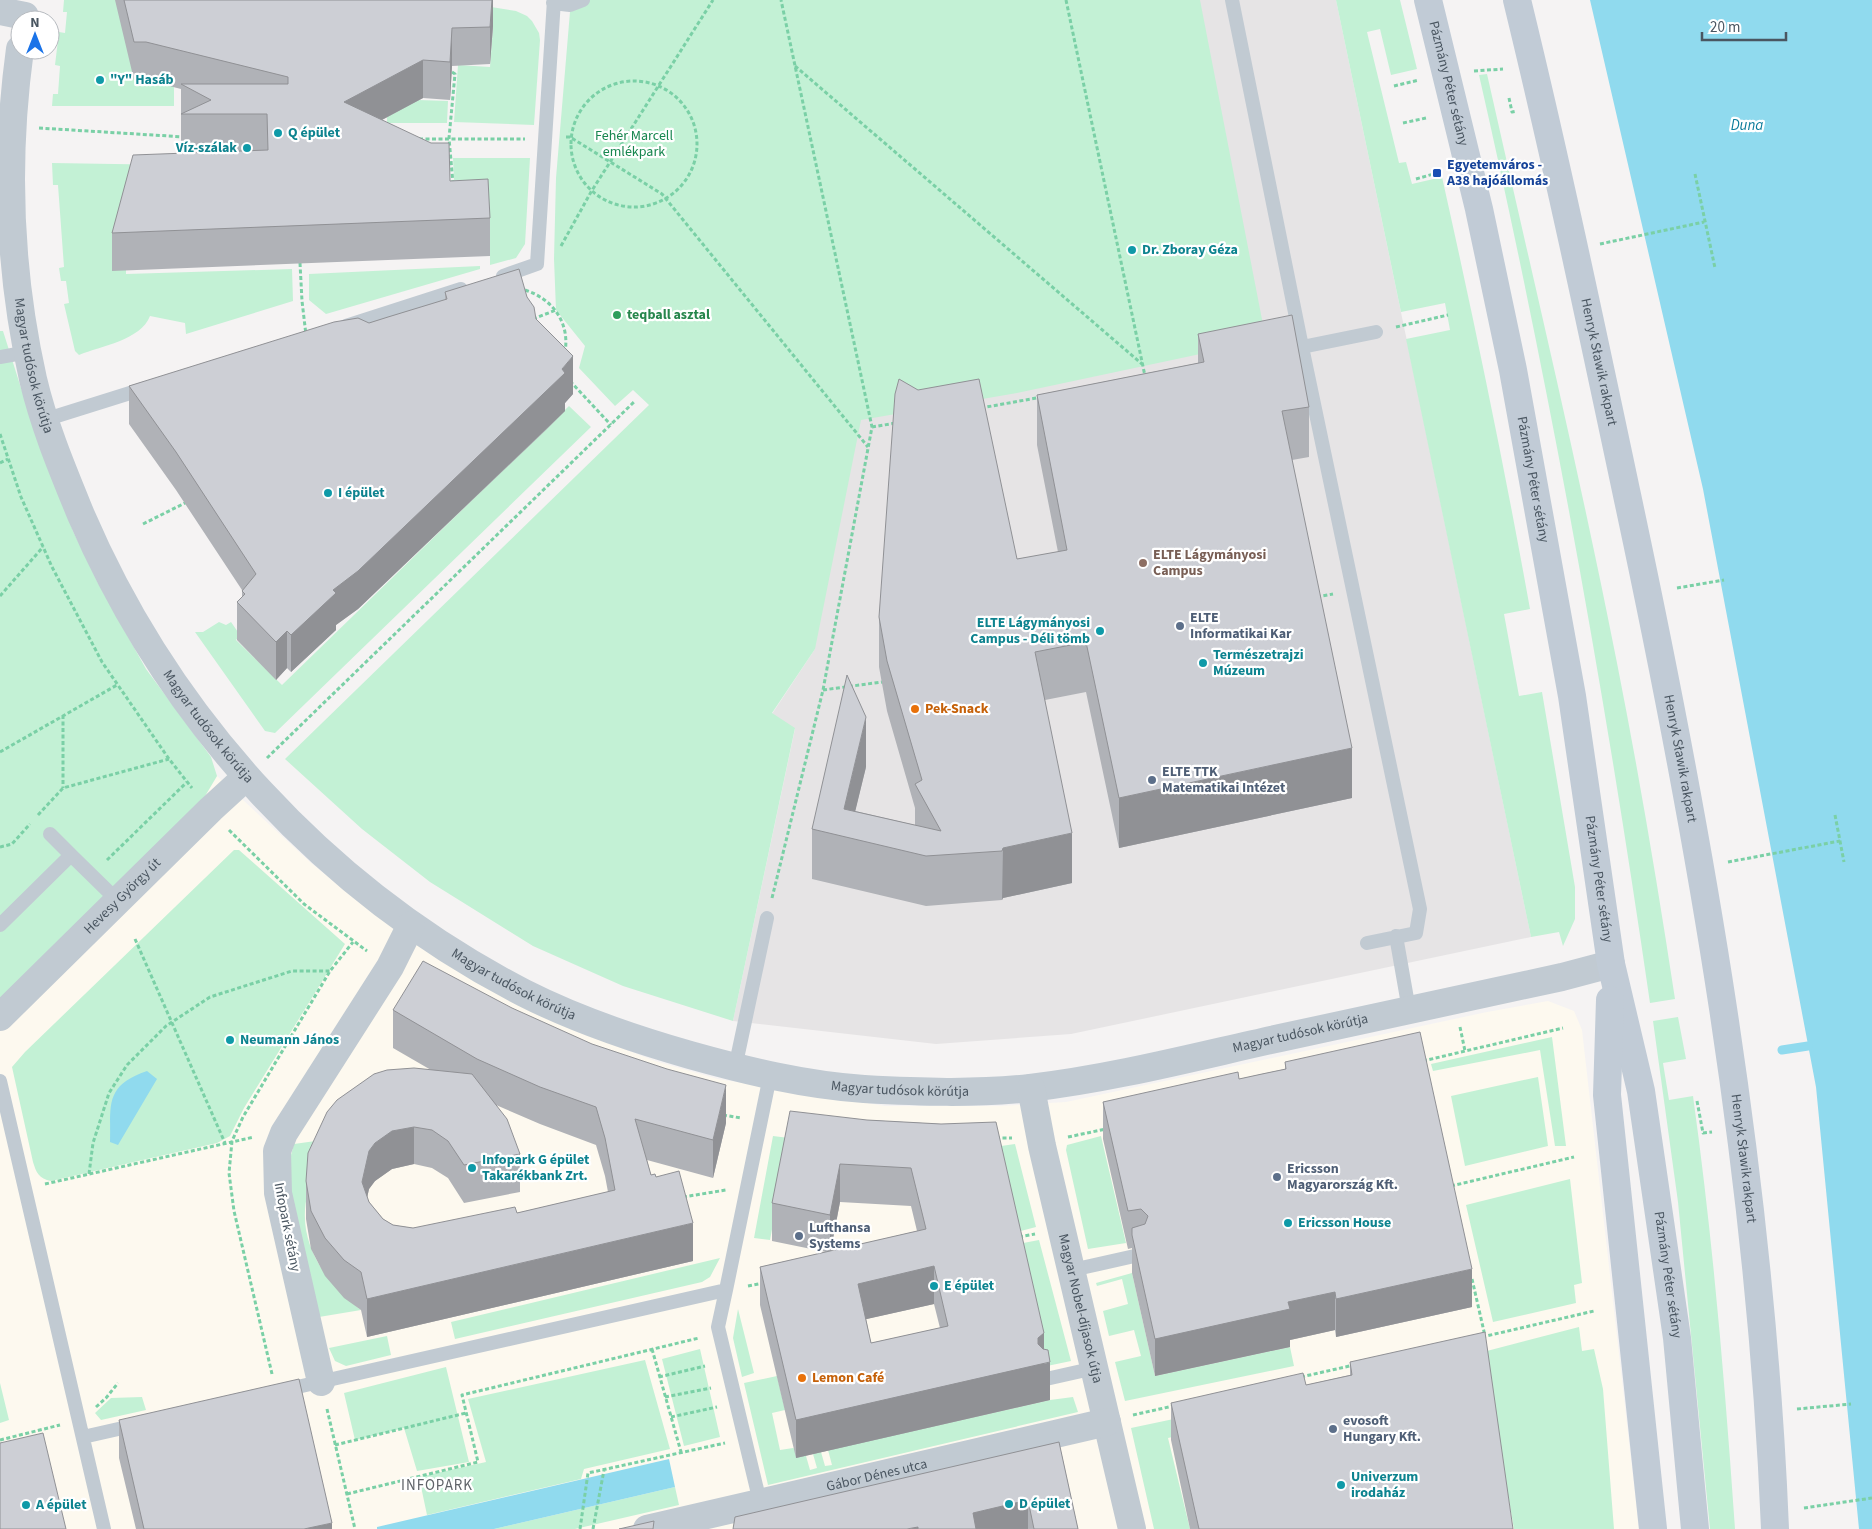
<svg xmlns="http://www.w3.org/2000/svg" width="1872" height="1529" viewBox="0 0 1872 1529" font-family="'Source Sans 3',sans-serif">
  <style>
    .commercial { fill: #fdf9ef }
    .education { fill: #e6e4e5 }
    .green { fill: #c3f1d5 }
    .water { fill: #90daee }
    .lines { fill: none; stroke-linecap: round; stroke-linejoin: round }
    .stream { stroke: #90daee; stroke-width: 9 }
    .path { stroke: #7ad0a6; stroke-width: 3; stroke-dasharray: 4 2.5; stroke-linecap: butt }
    .lane { stroke: #c1cad2; stroke-width: 14 }
    .street { stroke: #c1cad2; stroke-width: 28 }
    .secondary { stroke: #c1cbd6; stroke-width: 28 }
    .wall { fill: #b0b2b7; fill-rule: evenodd }
    .shaded-wall { fill: #909195 }
    .building { fill: #cdcfd5; stroke: #909195; fill-rule: evenodd }
    .culture-dot { fill: #0f9aa8; stroke: #fff; stroke-width: 2 }
    .transit-dot { fill: #1a4fb4; stroke: #fff; stroke-width: 2 }
    .leisure-dot { fill: #2e9e5b; stroke: #fff; stroke-width: 2 }
    .education-dot { fill: #8d6e63; stroke: #fff; stroke-width: 2 }
    .service-dot { fill: #5c6f8a; stroke: #fff; stroke-width: 2 }
    .food-dot { fill: #e8710a; stroke: #fff; stroke-width: 2 }
    .labels { text-anchor: middle; dominant-baseline: central; stroke-width: 4.5; stroke-linejoin: round; paint-order: stroke }
    .culture-label { font-size: 14px; font-weight: bold; fill: #0d838f; stroke: #fff; text-anchor: start }
    .street-label { font-size: 14px; fill: #4a5661; stroke: #fff }
    .park-label { font-size: 14px; fill: #17864f; stroke: #fff }
    .transit-label { font-size: 14px; font-weight: bold; fill: #164399; stroke: #fff; text-anchor: start }
    .leisure-label { font-size: 14px; font-weight: bold; fill: #27864d; stroke: #fff; text-anchor: start }
    .education-label { font-size: 14px; font-weight: bold; fill: #785e54; stroke: #fff; text-anchor: start }
    .service-label { font-size: 14px; font-weight: bold; fill: #4e5e75; stroke: #fff; text-anchor: start }
    .food-label { font-size: 14px; font-weight: bold; fill: #c56008; stroke: #fff; text-anchor: start }
    .water-label { font-size: 15px; font-style: italic; fill: #0c7c9b; stroke: #fff }
    .neighbourhood-label { font-size: 15px; letter-spacing: 1px; fill: #5f6368; stroke: #fff }
  </style>
  <rect width="100%" height="100%" fill="#f5f3f3"/>
  <path class="commercial" d="M217 776 311 863 361 904 444 962 572 1029 655 1061 718 1079 885 1106H1000L1066 1102 1487 1012 1548 1001 1574 1011 1582 1030 1639 1529H0V999L198 808Z"/>
  <path class="education" d="M768 0H1336L1531 937 1071 1034 936 1044 733 1021 795 729 772 714 815 649Z"/>
  <path class="green" d="M64 0H297L134 79 174 82V106H52L53 94H58L60 66 55 65 59 32 65 33 67 12H63Z
    M311 0H447L516 11 527 16 532 21 539 33 540 40 534 125 454 122 458 65 490 67 493 26Z
    M571 0H1200L1266 340 1017 393 861 420 815 649 772 713 795 728 733 1021 623 986 533 946 430 882 362 829 285 759 649 405 633 390 615 406 579 368 585 346 556 310 554 259 556 178Z
    M1336 0H1400L1417 69 1391 75 1380 29 1367 32 1399 163 1406 162 1412 184 1442 177C1474 320 1504 464 1530 609L1504 614 1519 696 1542 692 1575 887V919L1563 946 1559 932 1531 937 1406 339 1450 330 1445 303 1401 312Z
    M1487 74C1531 270 1578 465 1617 663 1639 774 1658 887 1675 999L1650 1003C1605 692 1549 382 1479 75Z
    M387 99 448 101 447 123H387Z
    M453 158H530L525 244 516 258 490 265V255L456 218Z
    M52 163 177 165 126 270V274L292 269 293 301 186 334 185 323 150 316C141 340 101 346 79 355L75 351 64 304 69 303 66 281H61L59 268 64 267 58 185H53Z
    M480 266V269L326 314 309 300V274Z
    M0 331H3L21 388 73 531 98 583 146 669 211 757 217 776 198 808 0 999Z
    M569 406 591 427 275 733 265 731 195 632H203L219 622 226 625 231 622 240 635 236 640 282 685Z
    M234 850H239L345 944 244 1108 230 1136 217 1143 51 1181C39 1179 36 1172 33 1162L12 1067 25 1052Z
    M1678 1017 1686 1059 1663 1063 1669 1100 1693 1096C1713 1240 1725 1384 1735 1529H1710L1678 1202 1653 1021Z
    M1552 1037 1566 1146H1555L1540 1050 1433 1071 1431 1064Z
    M1538 1077 1548 1146 1465 1166 1451 1096Z
    M773 1136 789 1138 770 1240 754 1238Z
    M1101 1136 1126 1243 1088 1249 1066 1150 1067 1145Z
    M337 1138C329 1153 313 1175 308 1192 295 1240 324 1282 361 1310L319 1317 288 1194 289 1162 294 1144Z
    M1015 1144 1036 1227 1013 1233 994 1147Z
    M1570 1179 1582 1283 1574 1285 1576 1303 1493 1322 1466 1205Z
    M1039 1240 1071 1361 1047 1366 1018 1244Z
    M720 1258 710 1277 702 1282 455 1339 451 1322Z
    M1132 1273 1155 1376 1290 1347 1294 1366 1125 1401 1115 1362 1141 1356 1134 1330 1109 1336 1103 1311 1128 1304 1122 1279 1097 1286 1096 1283Z
    M738 1309 754 1373 742 1377 733 1338Z
    M1579 1327 1582 1351 1594 1349 1603 1389 1614 1529H1514L1483 1352Z
    M387 1336 391 1355 346 1366 335 1361 329 1348Z
    M700 1349 720 1437 684 1446 662 1359Z
    M645 1360 670 1449 584 1469 581 1479 427 1515 419 1477 486 1462 468 1399Z
    M446 1367 469 1462 417 1471 404 1428 355 1440 344 1393Z
    M777 1376 785 1410 772 1413 780 1450 793 1448 806 1456 810 1470 817 1468 813 1454 821 1452 825 1466 832 1465 828 1450 1050 1400 1073 1397 1078 1412 768 1485 744 1383Z
    M0 1383 9 1420 0 1423Z
    M1283 1396 1286 1412 1168 1438 1190 1529H1154L1131 1428Z
    M142 1397 146 1410 101 1420 95 1413 111 1398Z
    M675 1487 679 1505 575 1529H494Z"/>
  <path class="water" d="M1590 0H1872V1529H1859L1816 1087 1703 489Z
    M147 1071 157 1079 118 1145 110 1142C111 1105 104 1086 147 1071Z
    M669 1459 675 1487 494 1529H377V1527Z"/>
  <g class="lines">
    <path class="stream" d="M1782 1050 1808 1046"/>
    <path class="path" d="M1066 0 1145 376
      M795 66 1142 364
      M1474 71 1503 69
      M452 72 455 74 449 138 453 184
      M571 144a63 63 0 1 1 126 0a63 63 0 1 1-126 0Z
      M1394 86 1419 80
      M1509 98 1512 112 1517 111
      M1403 123 1426 118
      M39 128 185 137
      M566 137H570L662 194 868 447
      M419 139H525
      M1695 174 1715 268
      M1416 179 1437 173
      M1600 244 1704 222
      M561 246 591 192 713 0
      M300 263 302 301 306 335
      M525 290C553 299 570 323 565 352
      M533 319 556 310
      M1396 327 1448 315
      M570 381 611 425
      M981 408 1042 397
      M872 427 896 423
      M0 434 21 497 52 567 102 662 169 759 192 788
      M0 463 8 459
      M143 524 187 502
      M1677 588 1724 580
      M0 596 43 547
      M1317 597 1333 594
      M823 690 882 682
      M63 715V788
      M0 752 117 685
      M267 758 635 401
      M38 815 63 788 169 759
      M1835 815 1844 862
      M229 830 304 904 367 951
      M0 847 12 844 30 824
      M107 860 187 782
      M1728 862 1840 841
      M772 898 823 690 872 427 781 0
      M135 939 225 1143
      M1460 1027 1465 1051
      M1423 1061 1563 1028
      M1697 1101 1703 1133 1712 1132
      M723 1115 741 1118
      M1068 1137 1106 1129
      M996 1138H1012
      M89 1174 93 1143 109 1093 127 1065 166 1026 210 997 292 971H330
      M45 1184 254 1137
      M1451 1186 1574 1157
      M683 1197 726 1190
      M1019 1237 1035 1234
      M1472 1279 1485 1336
      M748 1286 764 1283
      M1482 1337 1594 1311
      M652 1349 681 1452
      M272 1374 234 1211 229 1173 232 1141 243 1117 330 971 353 942
      M659 1377 705 1366
      M1301 1377 1354 1365
      M665 1397 711 1388
      M96 1407 106 1398 118 1383
      M327 1409 355 1529
      M1797 1409 1851 1404
      M1133 1415 1173 1406
      M671 1417 717 1407
      M0 1440 60 1425
      M335 1445 466 1413
      M347 1494 478 1462 462 1395 699 1338
      M1804 1508 1872 1498
      M580 1529 588 1473 725 1443
      M593 1529 604 1470"/>
    <path class="lane" d="M1232 0 1302 347 1420 909 1416 933 1367 943
      M553 3 570 5 583 0
      M503 276 537 264 554 0
      M346 326 461 289
      M1302 347 1376 332
      M0 357 28 352
      M44 420 146 388
      M50 834 71 855
      M0 925 71 855 118 901
      M1396 936 1409 1010
      M735 1068 767 918
      M0 1081 104 1529
      M1072 1270 1139 1255
      M726 1290 718 1327 760 1502
      M1046 1379 1095 1368
      M284 1390 726 1290 770 1076
      M83 1437 136 1425"/>
    <g class="street">
      <path d="M0 11 25 16"/>
      <path id="s1" d="M20 49C5 159 9 272 33 379 44 426 63 471 81 515 169 720 326 891 524 993 577 1020 634 1039 690 1055 747 1071 805 1085 864 1089 919 1092 975 1094 1030 1088 1115 1078 1198 1056 1280 1038 1374 1017 1468 997 1562 977L1611 964"/>
      <path id="s2" d="M0 1017 211 809 246 777"/>
      <path id="s3" d="M1031 1088 1042 1146 1132 1529"/>
      <path d="M321 1382 278 1193 277 1151 284 1133 390 967 411 925"/>
      <path id="s4" d="M647 1529 1107 1422"/>
    </g>
    <g class="secondary">
      <path id="s5" d="M1428 0 1479 209 1513 370 1572 696 1611 964 1641 1091 1677 1338 1695 1529"/>
      <path id="s6" d="M1517 0C1557 164 1592 330 1627 495 1700 836 1761 1180 1775 1529"/>
      <path d="M1610 1000 1607 1095 1653 1529"/>
    </g>
  </g>
  <path class="wall" d="M115 0H493V26L490 64 452 66 450 100 423 98 382 120 450 181 490 218V256L112 271V233L218 152H181V89L146 80H134Z
    M445 292 527 297 536 319 573 394 565 403V411L546 430 358 609 336 625V630L291 672 287 668 276 680 237 640V602L242 597V590L176 490 129 424V386L369 323 445 300Z
    M1198 334 1309 407V457L1292 460 1352 798 1119 848 1086 692 1045 700 1072 883 1003 898 1002 900 926 906 812 879V829L866 767 855 811 915 825V808L887 711 879 667V617L1017 559 1058 552 1037 445V395L1198 363Z
    M393 1010 726 1123 713 1178 647 1160 651 1175 693 1261 367 1337 361 1310 344 1298 325 1276 311 1249 306 1219V1181L431 1070 393 1048ZM496 1105 540 1124 596 1145 605 1176 608 1192 517 1213 413 1228 393 1225 383 1219 369 1202 367 1198 369 1189 375 1181 392 1169 414 1164 432 1168 448 1178 464 1203 520 1192V1154Z
    M1285 1062 1472 1307 1336 1337 1335 1330 1290 1340V1347L1155 1376 1132 1273V1248L1128 1249 1103 1139V1102L1239 1079 1285 1069Z
    M867 1120 941 1124 1044 1350 1050 1400 796 1458 760 1305V1267L826 1252 772 1241V1203ZM840 1202 911 1206 917 1231 831 1251ZM934 1304 940 1328 871 1343 866 1319Z
    M1350 1362 1513 1529H1190L1171 1440V1403L1306 1385 1350 1375Z
    M119 1420 332 1529H136L119 1458Z
    M1059 1442 1078 1529H733Z"/>
  <path class="shaded-wall" d="M492 0H493V26L490 64V27Z
    M452 28V66L450 100V62Z
    M423 60V98L344 140V102Z
    M573 356V394L565 403V411L358 609 336 625V630L291 672V635L333 590 562 369Z
    M287 631V668L276 680V642Z
    M866 717V767L849 837 844 809Z
    M1352 748V798L1119 848V798Z
    M1072 833V883L1003 898 1002 900 1003 848Z
    M726 1085V1123L713 1178V1140Z
    M414 1127V1164L392 1169 375 1181 369 1189 362 1220V1182L369 1151 375 1143 392 1131Z
    M840 1164V1202L830 1253V1215Z
    M693 1223V1261L367 1337V1299Z
    M934 1266V1304L858 1321V1284Z
    M1472 1269V1307L1336 1337V1299Z
    M1335 1292V1330L1290 1340V1347L1155 1376V1339L1288 1302Z
    M1044 1333V1364L1050 1362V1400L796 1458V1420Z
    M1028 1500V1529H973V1513Z
    M332 1523V1529H304Z
    M918 1527V1529H907Z"/>
  <path class="building" d="M124 0H492L490 27 452 28 450 62 423 60 344 102 431 143H449L450 181 488 179 490 218 112 233 133 155 268 150 267 114H181L211 100 181 84H288V77L146 42H134Z
    M519 269 527 297 534 307 536 319 573 356 562 369 565 373 358 571 333 590 336 593 291 635 287 631 276 642 237 602 245 594 242 591 256 574 176 452 129 386 334 322 358 318 369 323 388 317 447 299 445 292Z
    M1292 315 1309 407 1282 411 1352 748 1119 798 1086 642 1035 652 1072 833 1003 848 1002 851 926 856 812 829 847 675 866 717 844 809 941 831 915 784 922 780 887 661 879 617 895 394 899 379 918 390 979 379 1017 559 1067 550 1037 395 1204 362 1198 334Z
    M423 961 512 1008 592 1044 667 1069 726 1085 713 1140 635 1119 651 1175 655 1174 656 1177 679 1171 693 1223 367 1299 361 1272 344 1260 325 1238 311 1211 306 1181 308 1153 327 1112 337 1100 374 1074 387 1070 414 1068 472 1074 507 1119 520 1154 464 1165 448 1141 432 1130 414 1127 392 1131 375 1143 369 1151 362 1182 369 1202 383 1219 393 1225 413 1228 515 1207 517 1213 615 1190 605 1138 596 1107 540 1087 477 1059 393 1010Z
    M1420 1032 1472 1269 1336 1299 1335 1292 1288 1302 1290 1309 1155 1339 1132 1235V1228L1145 1224 1148 1216 1141 1209 1128 1211 1103 1102 1238 1072 1239 1079 1262 1074 1286 1069 1285 1062Z
    M790 1111 867 1120 941 1124 996 1122 1044 1333 1038 1338V1344L1043 1349 1048 1350 1050 1362 796 1420 760 1267 926 1229 911 1168 840 1164 830 1215 772 1203ZM934 1266 948 1326 871 1343 858 1284Z
    M1485 1332 1513 1529H1199L1171 1403 1303 1373 1306 1385 1352 1375 1350 1362Z
    M299 1379 332 1523 304 1529H144L119 1420Z
    M43 1433 66 1529H0V1443Z
    M1059 1442 1078 1529H1034L1028 1500 973 1513 976 1529H918V1527L907 1529H733L735 1517Z
    M654 1521 653 1529H619Z"/>
  <g class="culture-dot">
    <circle cx="100" cy="80" r="5"/>
    <circle cx="278" cy="133" r="5"/>
    <circle cx="247" cy="148" r="5"/>
    <circle cx="1132" cy="250" r="5"/>
    <circle cx="328" cy="493" r="5"/>
    <circle cx="1100" cy="631" r="5"/>
    <circle cx="1203" cy="663" r="5"/>
    <circle cx="230" cy="1040" r="5"/>
    <circle cx="472" cy="1168" r="5"/>
    <circle cx="1288" cy="1223" r="5"/>
    <circle cx="934" cy="1286" r="5"/>
    <circle cx="1341" cy="1485" r="5"/>
    <circle cx="1009" cy="1504" r="5"/>
    <circle cx="26" cy="1505" r="5"/>
  </g>
  <rect class="transit-dot" x="1432" y="168" width="10" height="10" rx="2.5"/>
  <circle class="leisure-dot" cx="617" cy="315" r="5"/>
  <circle class="education-dot" cx="1143" cy="563" r="5"/>
  <g class="service-dot">
    <circle cx="1180" cy="626" r="5"/>
    <circle cx="1152" cy="780" r="5"/>
    <circle cx="1277" cy="1177" r="5"/>
    <circle cx="799" cy="1236" r="5"/>
    <circle cx="1333" cy="1429" r="5"/>
  </g>
  <g class="food-dot">
    <circle cx="915" cy="709" r="5"/>
    <circle cx="802" cy="1378" r="5"/>
  </g>
  <g class="labels">
    <g class="culture-label">
      <text x="110" y="80">"Y" Hasáb</text>
      <text x="288" y="133">Q épület</text>
      <text x="237" y="148" text-anchor="end">Víz-szálak</text>
      <text x="1142" y="250">Dr. Zboray Géza</text>
      <text x="338" y="493">I épület</text>
      <text x="1090" y="623" text-anchor="end">ELTE Lágymányosi<tspan x="1090" dy="16">Campus - Déli tömb</tspan></text>
      <text x="1213" y="655">Természetrajzi<tspan x="1213" dy="16">Múzeum</tspan></text>
      <text x="240" y="1040">Neumann János</text>
      <text x="482" y="1160">Infopark G épület<tspan x="482" dy="16">Takarékbank Zrt.</tspan></text>
      <text x="1298" y="1223">Ericsson House</text>
      <text x="944" y="1286">E épület</text>
      <text x="1351" y="1477">Univerzum<tspan x="1351" dy="16">irodaház</tspan></text>
      <text x="1019" y="1504">D épület</text>
      <text x="36" y="1505">A épület</text>
    </g>
    <g class="street-label">
      <text stroke="none"><textPath href="#s5" startOffset="86">Pázmány Péter sétány</textPath></text>
      <text stroke="none"><textPath href="#s6" startOffset="371">Henryk Sławik rakpart</textPath></text>
      <text stroke="none"><textPath href="#s1" startOffset="319">Magyar tudósok körútja</textPath></text>
      <text stroke="none"><textPath href="#s5" startOffset="491">Pázmány Péter sétány</textPath></text>
      <text stroke="none"><textPath href="#s1" startOffset="724">Magyar tudósok körútja</textPath></text>
      <text stroke="none"><textPath href="#s6" startOffset="776">Henryk Sławik rakpart</textPath></text>
      <text stroke="none"><textPath href="#s5" startOffset="896">Pázmány Péter sétány</textPath></text>
      <text stroke="none"><textPath href="#s2" startOffset="172">Hevesy György út</textPath></text>
      <text stroke="none"><textPath href="#s1" startOffset="1128">Magyar tudósok körútja</textPath></text>
      <text stroke="none"><textPath href="#s1" startOffset="1938">Magyar tudósok körútja</textPath></text>
      <text stroke="none"><textPath href="#s1" startOffset="1532">Magyar tudósok körútja</textPath></text>
      <text stroke="none"><textPath href="#s6" startOffset="1181">Henryk Sławik rakpart</textPath></text>
      <text transform="translate(287 1227) rotate(79)">Infopark sétány</text>
      <text stroke="none"><textPath href="#s5" startOffset="1298">Pázmány Péter sétány</textPath></text>
      <text stroke="none"><textPath href="#s3" startOffset="226">Magyar Nobel-díjasok útja</textPath></text>
      <text stroke="none"><textPath href="#s4" startOffset="236">Gábor Dénes utca</textPath></text>
    </g>
    <g class="park-label">
      <text x="634" y="136">Fehér Marcell<tspan x="634" dy="16">emlékpark</tspan></text>
    </g>
    <g class="transit-label">
      <text x="1447" y="165">Egyetemváros -<tspan x="1447" dy="16">A38 hajóállomás</tspan></text>
    </g>
    <g class="leisure-label">
      <text x="627" y="315">teqball asztal</text>
    </g>
    <g class="education-label">
      <text x="1153" y="555">ELTE Lágymányosi<tspan x="1153" dy="16">Campus</tspan></text>
    </g>
    <g class="service-label">
      <text x="1190" y="618">ELTE<tspan x="1190" dy="16">Informatikai Kar</tspan></text>
      <text x="1162" y="772">ELTE TTK<tspan x="1162" dy="16">Matematikai Intézet</tspan></text>
      <text x="1287" y="1169">Ericsson<tspan x="1287" dy="16">Magyarország Kft.</tspan></text>
      <text x="809" y="1228">Lufthansa<tspan x="809" dy="16">Systems</tspan></text>
      <text x="1343" y="1421">evosoft<tspan x="1343" dy="16">Hungary Kft.</tspan></text>
    </g>
    <g class="food-label">
      <text x="925" y="709">Pek-Snack</text>
      <text x="812" y="1378">Lemon Café</text>
    </g>
    <g class="water-label">
      <text x="1747" y="125">Duna</text>
    </g>
    <g class="neighbourhood-label">
      <text x="437" y="1485">INFOPARK</text>
    </g>
  </g>
  <g transform="translate(35 35)"><circle r="24" fill="#ffffff" stroke="#b7bbc0"/>
  <path d="M0-4L9 19L0 12L-9 19Z" fill="#1a73e8"/>
  <text y="-8" font-size="14" font-weight="bold" text-anchor="middle" fill="#4a5661">N</text>
  </g>
  <path d="M1702 32v8h84v-8" fill="none" stroke="#4a5661" stroke-width="2.5"/>
  <text x="1710" y="32" font-size="15" fill="#4a5661" stroke="#ffffff" stroke-width="4" paint-order="stroke">20 m</text>
</svg>
